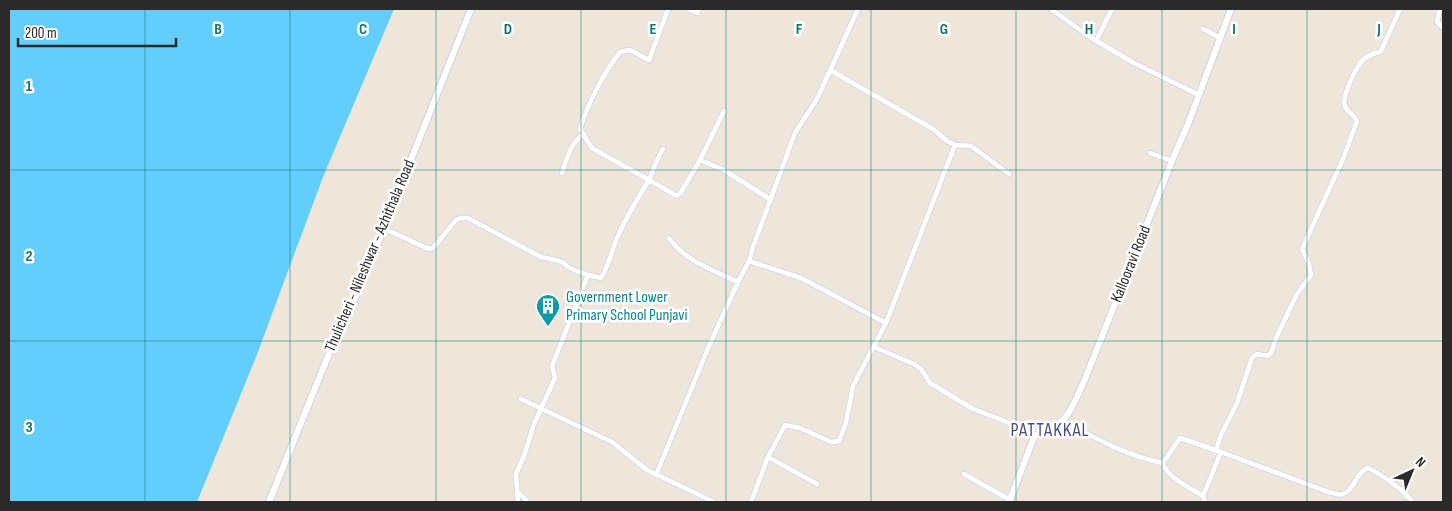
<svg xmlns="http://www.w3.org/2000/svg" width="1452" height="511" viewBox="0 0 1452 511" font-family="'Sofia Sans Condensed',sans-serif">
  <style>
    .water { fill: #63cefb }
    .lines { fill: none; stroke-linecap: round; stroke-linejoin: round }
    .street-casing { stroke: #d0d3e5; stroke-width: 6 }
    .secondary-casing { stroke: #d0d3e5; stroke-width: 8 }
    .street { stroke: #fff; stroke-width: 4.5 }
    .secondary { stroke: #fff; stroke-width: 6 }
    .grid { fill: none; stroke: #0f766e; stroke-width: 1; stroke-opacity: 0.55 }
    .labels { text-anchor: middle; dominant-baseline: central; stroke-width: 5; stroke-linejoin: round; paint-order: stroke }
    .street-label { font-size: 16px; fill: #2a2a2a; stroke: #fff }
    .culture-label { font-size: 16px; fill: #0d838f; stroke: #fff; text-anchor: start }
    .quarter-label { font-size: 19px; letter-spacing: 1px; fill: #464e80; stroke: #fff }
    .grid-label { font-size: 16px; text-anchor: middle; font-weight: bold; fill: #0f766e; stroke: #fff; stroke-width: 5; stroke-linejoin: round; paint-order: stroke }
  </style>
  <rect width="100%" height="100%" fill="#eee6db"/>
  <path class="water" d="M9 9H394L323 177 256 357 197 502H9Z"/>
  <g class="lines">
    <g class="street-casing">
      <path id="street" d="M688 9 697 13 699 9
        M1051 9 1090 37 1132 62 1199 95
        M1440 9 1437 22 1443 28
        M1203 29 1221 38
        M1096 41 1112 9
        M955 145 971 146 1009 174
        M663 149 657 160 649 180 677 196 681 192 700 160 724 111
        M1150 153 1172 161
        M700 160 724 170 771 200
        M562 173C567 158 570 145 583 134
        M383 228 424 247 431 249 434 247 456 220 461 218H468L541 257 556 260 564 263 569 268 588 275 601 278C608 268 612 250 617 238 626 218 637 199 649 180L592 148 580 129C588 103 603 74 620 52L630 50 649 60 668 9
        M669 238C685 261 713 270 738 282
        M749 261 801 278 886 323
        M874 347 914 364 921 369 930 383 973 409 1002 420 1035 435
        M521 399 612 442 647 470 714 502
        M1063 421C1095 438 1127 456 1163 463L1180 438 1221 452 1323 490C1329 492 1338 496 1343 494 1354 491 1355 473 1368 468 1379 473 1407 492 1412 502
        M1216 450 1221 435 1237 403 1252 358 1257 354 1267 356 1271 353 1277 336 1297 294 1311 275 1309 264 1302 249 1343 159 1357 121C1354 115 1347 112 1345 106 1341 97 1357 65 1364 59 1369 55 1375 53 1381 51L1400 9
        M768 457 817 484
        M1163 463C1165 476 1192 489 1203 496
        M964 474 1010 500
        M656 475 709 346 738 282 749 261 753 247 795 133 817 99 858 9
        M518 492 528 502
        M518 502 516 474 524 456 534 424 555 378 552 366 588 275
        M751 502 768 457 785 425 800 428 831 442 839 441 846 423 853 386 886 323 955 145 947 141 933 129 830 70
        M1205 502 1203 496 1221 452"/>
    </g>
    <g class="secondary-casing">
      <path id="secondary" d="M269 502 337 334 360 288 471 9
        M1009 502 1035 435C1070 424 1071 409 1085 379L1174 156 1188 124 1231 9"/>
    </g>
    <use href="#street" class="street"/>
    <use href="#secondary" class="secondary"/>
  </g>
  <path class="grid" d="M145 9V502M290 9V502M436 9V502M581 9V502M726 9V502M871 9V502M1016 9V502M1162 9V502M1307 9V502M9 170H1443M9 341H1443"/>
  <defs>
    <g id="building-pin" transform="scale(1.25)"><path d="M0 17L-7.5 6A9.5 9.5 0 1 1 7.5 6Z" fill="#0f9aa8" stroke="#fff"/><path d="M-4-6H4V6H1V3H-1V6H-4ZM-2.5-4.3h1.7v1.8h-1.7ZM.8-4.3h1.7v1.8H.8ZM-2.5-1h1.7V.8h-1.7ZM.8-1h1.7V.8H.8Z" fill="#fff"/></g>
  </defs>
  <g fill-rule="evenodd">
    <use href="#building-pin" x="548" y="306"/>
  </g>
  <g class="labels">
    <g class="street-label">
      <text transform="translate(370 256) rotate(-67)">Thulicheri - Nileshwar - Azhithala Road</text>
      <text transform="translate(1131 264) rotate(-68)">Kallooravi Road</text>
    </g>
    <g class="culture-label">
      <text x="566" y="297">Government Lower<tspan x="566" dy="18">Primary School Punjavi</tspan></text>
    </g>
    <g class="quarter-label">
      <text x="1050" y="430">PATTAKKAL</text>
    </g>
  </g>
  <g class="grid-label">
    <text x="218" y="34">B</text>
    <text x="363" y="34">C</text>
    <text x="508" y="34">D</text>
    <text x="653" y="34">E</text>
    <text x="799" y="34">F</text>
    <text x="944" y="34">G</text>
    <text x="1089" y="34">H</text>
    <text x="1234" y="34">I</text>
    <text x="1379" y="34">J</text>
    <text x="29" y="91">1</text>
    <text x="29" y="261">2</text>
    <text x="29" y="432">3</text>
  </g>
  <rect width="1452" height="511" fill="none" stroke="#2a2a2a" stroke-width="20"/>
  <g transform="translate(1412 471) rotate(44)" stroke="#ffffff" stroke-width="4" paint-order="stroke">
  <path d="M0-4L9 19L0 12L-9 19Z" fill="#2a2a2a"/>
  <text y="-8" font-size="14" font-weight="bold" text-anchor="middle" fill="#2a2a2a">N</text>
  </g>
  <path d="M18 38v8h158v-8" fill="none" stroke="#2a2a2a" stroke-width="2.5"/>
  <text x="25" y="38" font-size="15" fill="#2a2a2a" stroke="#ffffff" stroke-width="4" paint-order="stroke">200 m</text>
</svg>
